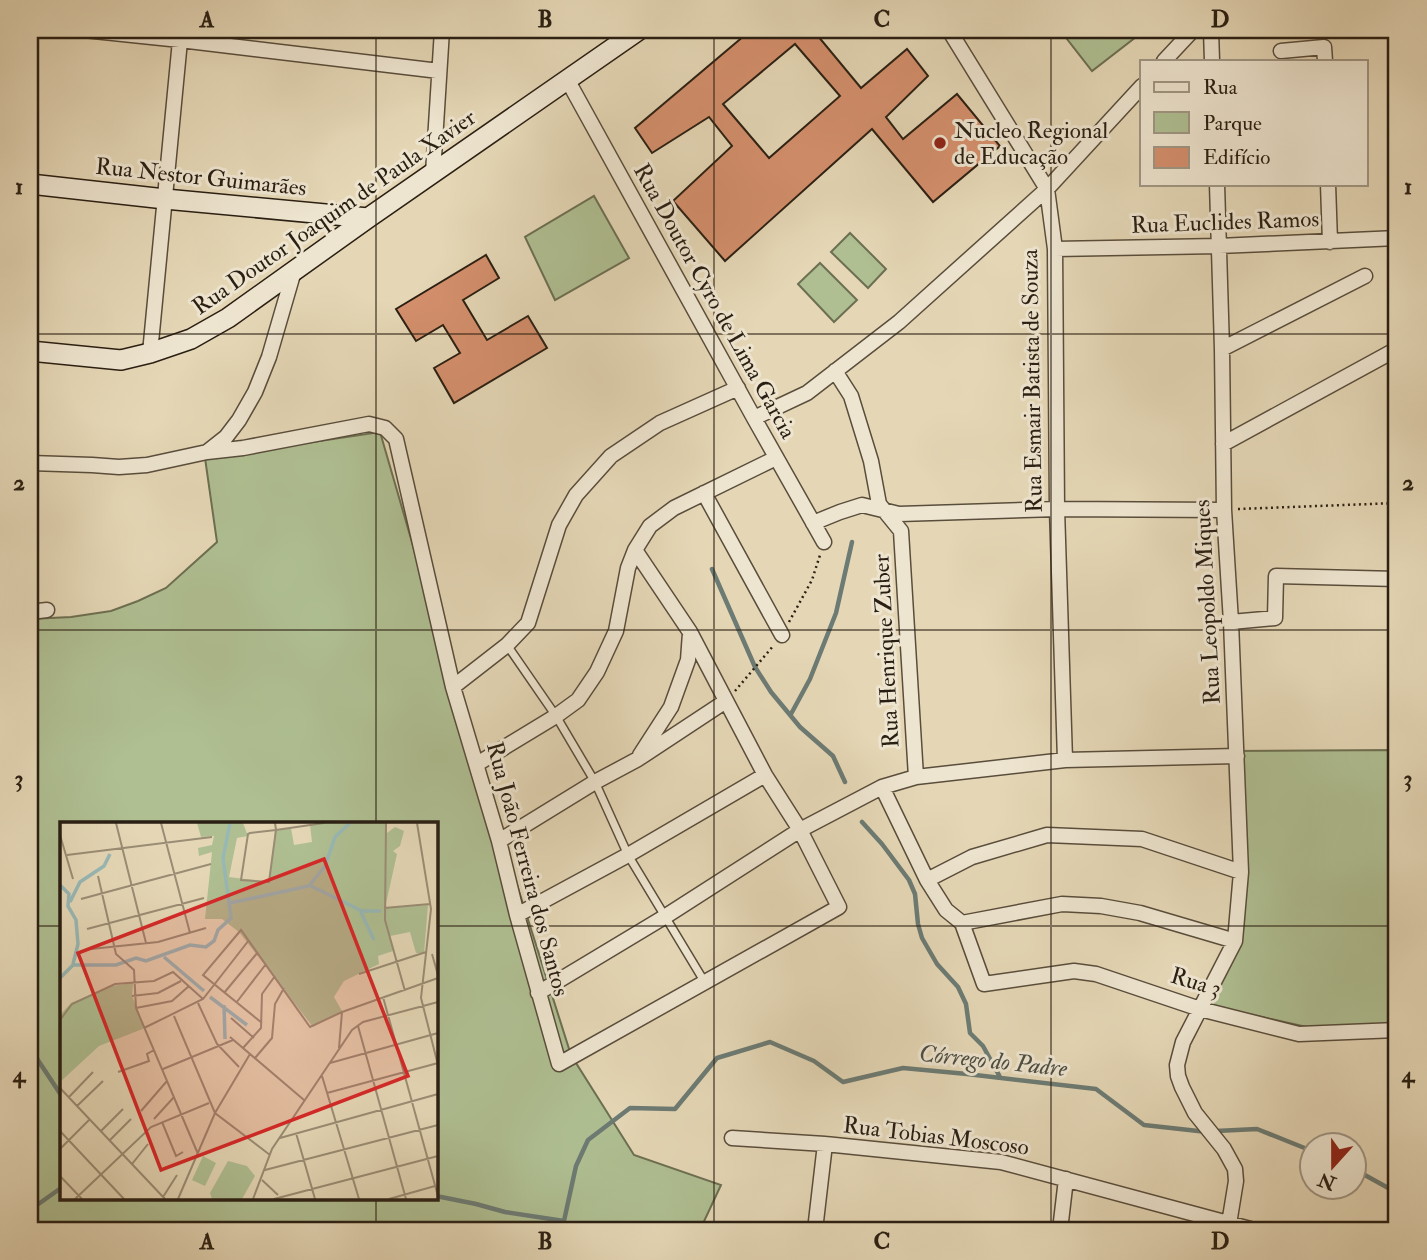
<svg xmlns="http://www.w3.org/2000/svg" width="1427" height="1260" viewBox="0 0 1427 1260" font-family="'IM FELL Double Pica',serif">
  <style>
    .green { fill: #afbf92; stroke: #6c6f52; stroke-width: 2; fill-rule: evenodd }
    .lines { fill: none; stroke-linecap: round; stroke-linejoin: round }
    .stream { stroke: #6c7b74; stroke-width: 4.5 }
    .building { fill: #d48f6c; stroke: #2a1f13; stroke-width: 2; fill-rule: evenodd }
    .service-casing { stroke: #594d3c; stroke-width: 10 }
    .minor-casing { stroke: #594d3c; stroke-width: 17 }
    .secondary-casing { stroke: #2a1f13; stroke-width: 22 }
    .path { stroke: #2a1f13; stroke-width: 2.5; stroke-dasharray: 2 3.5; stroke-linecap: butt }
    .service { stroke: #eee5d0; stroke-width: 7 }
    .minor { stroke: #eee5d0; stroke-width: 14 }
    .secondary { stroke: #eee5d0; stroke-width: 19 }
    .grid { fill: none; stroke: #2a1f13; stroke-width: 2; stroke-opacity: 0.55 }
    .poi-dot { fill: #8f2418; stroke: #eee5d0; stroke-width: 2.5 }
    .labels { text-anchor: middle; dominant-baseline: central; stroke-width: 6; stroke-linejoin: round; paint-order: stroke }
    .poi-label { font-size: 23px; fill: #2a1f13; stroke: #eee5d0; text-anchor: start }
    .street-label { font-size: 23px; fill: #2a1f13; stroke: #eee5d0 }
    .water-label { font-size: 24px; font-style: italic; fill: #4b4d44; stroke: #eee5d0 }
    .inset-river { fill: none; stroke: #98b8b5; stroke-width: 3.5 }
    .inset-road { fill: none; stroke: #9a8d75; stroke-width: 2 }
    .view { fill: #d62828; fill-opacity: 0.15; stroke: #d62828; stroke-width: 3.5 }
    .inset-edge { fill: none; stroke: #2a1f13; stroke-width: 3.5 }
    .neatline { fill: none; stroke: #2a1f13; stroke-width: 2.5 }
    .grid-label { font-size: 23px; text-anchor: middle; font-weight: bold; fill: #2a1f13 }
  </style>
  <rect width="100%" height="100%" fill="#e5d7b6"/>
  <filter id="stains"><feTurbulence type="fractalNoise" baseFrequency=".00286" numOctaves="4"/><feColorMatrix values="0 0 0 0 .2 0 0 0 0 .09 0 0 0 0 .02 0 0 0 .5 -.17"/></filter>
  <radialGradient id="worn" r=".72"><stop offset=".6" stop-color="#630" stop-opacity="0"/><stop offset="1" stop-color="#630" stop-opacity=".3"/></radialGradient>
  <path class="green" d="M1060 30H1145L1092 71Z
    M594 196 629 258 555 300 525 237Z
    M850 233 886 269 868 288 831 252Z
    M820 263 857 300 834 322 798 284Z
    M380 432 452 680 571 1055 634 1155 721 1185 700 1230H30V619L71 617 111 611 138 601 166 588 217 542 205 458ZM61 824H436V1199H61Z
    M1397 750V1034L1320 1030 1204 1004 1236 941 1234 751Z"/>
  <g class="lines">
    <path class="stream" d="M712 569 755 667 771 692 800 727 833 756 845 782
      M791 714 810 679 836 613 852 542
      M862 822 882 844 909 880 915 894 918 924 922 938 937 964 958 987 966 1004 970 1033 983 1046 1000 1077
      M30 1048 61 1095
      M1216 1131 1257 1129 1312 1151
      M1354 1169 1390 1189 1397 1190
      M436 1196 476 1204 505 1212 564 1221
      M30 1210 61 1188
      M562 1230 576 1166 588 1140 630 1108 675 1109 717 1058 770 1042 814 1061 843 1082 903 1068 967 1074 1096 1089 1144 1125 1207 1132"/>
  </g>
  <path class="building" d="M751 30H813L861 88 907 49 928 76 886 117 903 139 957 94 1000 146 933 202 872 129 725 261 673 201 732 146 709 117 652 153 635 128ZM795 44 840 96 769 158 723 104Z
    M486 255 499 278 463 300 487 340 528 316 547 348 454 403 434 368 460 353 443 325 416 341 396 309Z"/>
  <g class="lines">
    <g class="service-casing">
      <path id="service" d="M507 645 556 716 595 782 628 855 704 981"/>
    </g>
    <g class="minor-casing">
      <path id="minor" d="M84 30 180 40 439 71
        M949 30 1047 189 1055 249 1057 509 1065 760
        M1211 30 1212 61
        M1281 51 1324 47 1325 61
        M1164 61 1193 30
        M568 81 754 418 824 542
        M433 173 442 30
        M1217 184 1222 349 1224 510 1231 622 1241 872 1235 941 1183 1042 1177 1065 1178 1076 1182 1087 1195 1113 1224 1149 1235 1169 1236 1181 1228 1230
        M1328 184 1330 242
        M1055 249 1219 246 1397 238
        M1222 349 1365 276
        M150 353 181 30
        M835 371 851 396 871 461 879 504 901 531 916 777
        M754 418 807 393 899 322 1047 189 1142 86
        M1223 444 1397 349
        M207 452 243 448 369 424 385 428 396 439 453 687 499 841 517 915 559 1064 839 907 800 830 765 775 690 632 635 550
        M30 463 92 465 119 467 147 465 207 452 226 437 239 420 255 392 269 357 294 271
        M704 493 782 635
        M813 523 840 512 862 505 899 514 1057 509 1224 510
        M30 612 47 610
        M1231 622 1275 618 1276 576 1397 579
        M453 687 507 645 528 623 559 525 576 495 611 456 660 423 738 388
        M640 755 671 707 688 660 690 633
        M477 764 556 716 578 700 597 672 616 631 628 568 635 550 650 526 674 508 776 458
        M882 787 927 880 946 910 962 923 984 984 1074 971 1096 974 1200 1009 1299 1034 1397 1030
        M499 841 595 782 638 759 726 701
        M927 880 972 857 1047 835 1142 839 1241 872
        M517 915 628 855 765 775
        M962 923 1062 904 1101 906 1140 913 1235 941
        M538 993 666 916 800 830 882 787 916 777 1065 760 1237 756
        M732 1138 825 1144 1001 1162 1254 1230
        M815 1230 825 1144
        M1060 1230 1066 1179"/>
    </g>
    <g class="secondary-casing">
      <path id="secondary" d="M30 184 165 199 368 218
        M30 351 121 360 150 353 191 339 228 318 368 218 639 30"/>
    </g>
    <path class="path" d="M1238 509 1397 503
      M789 622 812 580 820 555
      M735 691 774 645"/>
    <use href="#service" class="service"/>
    <use href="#minor" class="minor"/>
    <use href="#secondary" class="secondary"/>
  </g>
  <path class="grid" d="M376 30V824M714 30V1230M1051 30V1230M30 334H1397M30 630H1397M30 926H61M436 926H1397M376 1199V1230"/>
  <circle class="poi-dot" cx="940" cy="143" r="7"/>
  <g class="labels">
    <g class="poi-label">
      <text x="954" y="130">Nucleo Regional<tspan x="954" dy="26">de Educação</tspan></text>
    </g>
    <g class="street-label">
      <text transform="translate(201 177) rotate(6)">Rua Nestor Guimarães</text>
      <text transform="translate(334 212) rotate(-35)">Rua Doutor Joaquim de Paula Xavier</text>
      <text transform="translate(1225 222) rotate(-2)">Rua Euclides Ramos</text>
      <text transform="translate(715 301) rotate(61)">Rua Doutor Cyro de Lima Garcia</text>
      <text transform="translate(1032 381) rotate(-91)">Rua Esmair Batista de Souza</text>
      <text transform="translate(1207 602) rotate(-93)">Rua Leopoldo Miques</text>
      <text transform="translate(886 651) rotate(-93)">Rua Henrique Zuber</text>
      <text transform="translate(528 869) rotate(75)">Rua João Ferreira dos Santos</text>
      <text transform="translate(1196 982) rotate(17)">Rua 3</text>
      <text transform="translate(936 1136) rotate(7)">Rua Tobias Moscoso</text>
    </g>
    <g class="water-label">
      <text transform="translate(993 1061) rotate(6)">Córrego do Padre</text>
    </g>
  </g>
  <g transform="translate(60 822)">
    <rect width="378" height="378" fill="#e5d7b6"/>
    <path d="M137 1H183L188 14 177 16 169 55 209 60 215 9 231 6 234 23 252 20 250 3 260 1H326L327 11 335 5 344 9 340 24 333 29 337 32 325 86 368 83 364 131H356L350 110 330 114 333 129 318 134 319 142 284 159 274 175 282 189 253 205 179 110 162 97H145L152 30 139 34 138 26 152 23 154 14 141 15ZM73 161 72 174 85 206 39 224 0 260V193L11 181 52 164ZM143 334 156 341 145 364 132 358ZM168 339 187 344 195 354 182 377H152L150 371Z" fill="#afbf92"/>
    <path class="inset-river" d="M0 63 9 72 8 84 16 98 18 122 13 142M251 64 302 89H321M10 80 20 60 44 44 50 32M170 81 249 64 265 44 275 15 290 1M300 88 314 118M104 135 144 169M0 156 13 143H56L76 136 86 139 130 123 146 125 154 119 158 108 171 96 163 36 170 1M150 175 187 203M164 183 165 217"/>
    <path class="inset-road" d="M56 1 86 121M101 1 130 111M215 1 216 8 209 60 181 58 188 12 190 11 216 8 264 1M326 1 325 98 345 169M357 1 371 87 361 176 378 243M0 13 13 57M7 33 152 15M38 54 56 132 74 148 76 186 138 332M21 77 151 42M324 86 370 82M27 107 144 76M31 127 98 120 146 106M372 132 378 153M299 152 366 130M164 171 198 130M72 174 98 171 121 159M323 175 378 374M138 181 157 222 179 245M176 181 206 142M76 186 112 179 129 164M114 194 155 291 210 333M171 196 194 216M0 198 12 182 55 162 94 159 113 150 143 177M202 201 143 153 181 108 250 205 282 190M298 204 346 377M84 206 143 177 189 118M170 215 244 278M183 226 201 206 202 172 215 154M279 226 282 190 378 156M195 236 212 216 215 182 224 166M270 241 378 211M103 247 173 218M58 250 89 239 87 232 94 228M262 254 299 377M0 266 105 377M267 271 378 241M9 275 33 250M17 284 43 259M81 289 107 259M94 297 114 275M102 300 116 334 123 330M0 309 64 377M41 309 63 287M236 311 255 377M220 316 378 272M50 318 71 297M0 327 30 297M72 342 88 322M205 348 378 303M0 354 22 377M202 358 218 373M103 375 117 353M15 377 91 305 149 281M118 377 155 291 190 232M193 377 212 327 292 208 303 200 378 180M214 377 378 334M329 377 375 364"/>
    <path class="view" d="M264 37 348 254 101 348 18 131Z"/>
    <rect width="378" height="378" class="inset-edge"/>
  </g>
  <rect width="1427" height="1260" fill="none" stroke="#e5d7b6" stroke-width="77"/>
  <rect x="1140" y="60" width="228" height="126" fill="#eee5d0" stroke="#a09684" stroke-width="2"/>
  <rect x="1154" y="82" width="35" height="10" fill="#eee5d0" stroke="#a09684" stroke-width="2"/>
  <text x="1203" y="94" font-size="21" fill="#2a1f13">Rua</text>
  <rect x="1154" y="112" width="35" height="21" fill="#afbf92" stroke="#a09684" stroke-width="2"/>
  <text x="1203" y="130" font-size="21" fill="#2a1f13">Parque</text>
  <rect x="1154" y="147" width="35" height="21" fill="#d48f6c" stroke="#a09684" stroke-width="2"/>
  <text x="1203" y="164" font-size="21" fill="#2a1f13">Edifício</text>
  <g transform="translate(1333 1166) rotate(201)"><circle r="33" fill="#eee5d0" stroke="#a09684" stroke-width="2"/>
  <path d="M0-5L12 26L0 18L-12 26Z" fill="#8f2418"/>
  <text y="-10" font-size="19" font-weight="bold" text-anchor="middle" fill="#2a1f13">N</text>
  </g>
  <rect x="38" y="38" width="1350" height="1184" class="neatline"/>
  <g class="grid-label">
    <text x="207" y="27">A</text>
    <text x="545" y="27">B</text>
    <text x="882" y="27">C</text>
    <text x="1220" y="27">D</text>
    <text x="19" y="194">1</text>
    <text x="1408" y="194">1</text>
    <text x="19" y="490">2</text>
    <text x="1408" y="490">2</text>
    <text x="19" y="786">3</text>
    <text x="1408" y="786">3</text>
    <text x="19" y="1082">4</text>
    <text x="1408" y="1082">4</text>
    <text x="207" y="1249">A</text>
    <text x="545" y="1249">B</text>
    <text x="882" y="1249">C</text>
    <text x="1220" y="1249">D</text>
  </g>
  <rect width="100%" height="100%" filter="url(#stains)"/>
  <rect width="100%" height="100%" fill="url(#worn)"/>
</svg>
